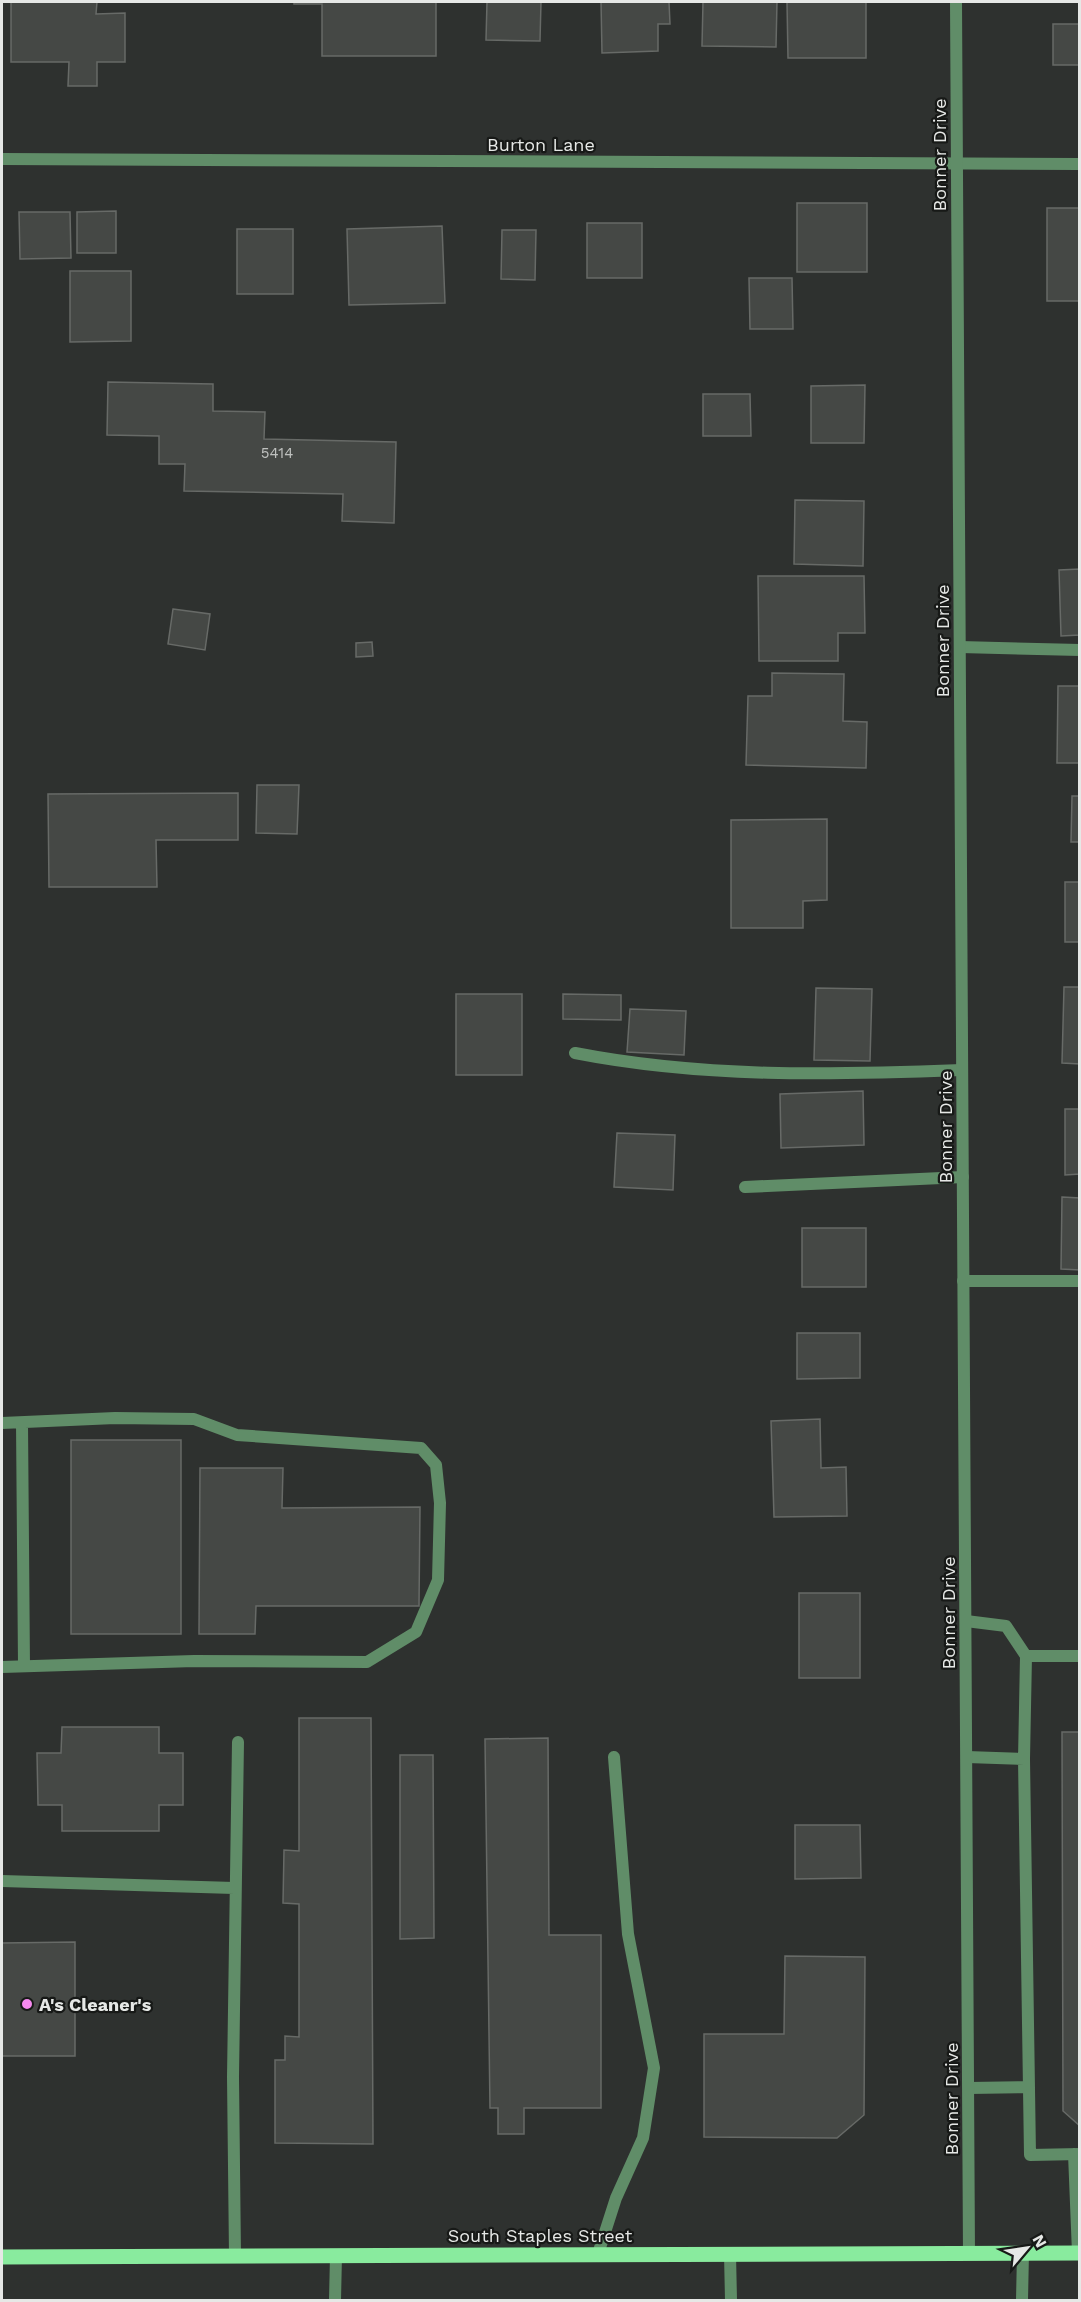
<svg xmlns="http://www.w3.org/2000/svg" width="1081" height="2302" viewBox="0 0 1081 2302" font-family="'Work Sans',sans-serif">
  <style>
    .building { fill: #454845; stroke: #676a67; stroke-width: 1.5 }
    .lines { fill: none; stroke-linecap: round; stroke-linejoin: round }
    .service { stroke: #608d68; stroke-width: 12 }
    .minor { stroke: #608d68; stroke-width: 12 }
    .tertiary { stroke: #608d68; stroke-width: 12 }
    .primary { stroke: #89eb9e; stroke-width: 15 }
    .poi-dot { fill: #f589ee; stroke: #171917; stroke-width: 2 }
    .labels { text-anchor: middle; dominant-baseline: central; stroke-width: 4.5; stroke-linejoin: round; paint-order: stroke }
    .number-label { font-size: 15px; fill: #bec0be }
    .street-label { font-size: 18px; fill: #e6e8e6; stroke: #171917 }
    .poi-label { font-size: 18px; font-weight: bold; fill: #e6e8e6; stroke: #171917; text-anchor: start }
  </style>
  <rect width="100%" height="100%" fill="#2e312f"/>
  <path class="building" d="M11 2H97L96 14 125 13V62H97V86H68L69 62H11Z
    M294 2H436V56H322V4H294Z
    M487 2H541L540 41 486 40Z
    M601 2H669L670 24H658V51L602 53Z
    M703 2H777L776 47 702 46Z
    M787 2H866V58H788Z
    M1053 24H1080V65H1053Z
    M797 203H867V272H797Z
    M1047 208H1080V301H1047Z
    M116 211V253H77V212Z
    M19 212H70L71 258 20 259Z
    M587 223H642V278H587Z
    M442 226 445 303 349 305 347 229Z
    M237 229H293V294H237Z
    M502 230H536L535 280 501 279Z
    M70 271H131V341L70 342Z
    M749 278H792L793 329H750Z
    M108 382 213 384V411L265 412 264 439 396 442 394 523 342 521 343 494 184 491 185 464H159V436L107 435Z
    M865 385 864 443H811V386Z
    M703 394H750L751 436H703Z
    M795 500 864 501 863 566 794 564Z
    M1080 569V635L1061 636 1059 570Z
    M758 576H864L865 633H838V661H759Z
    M173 609 210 614 205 650 168 644Z
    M372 642 373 656 356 657V643Z
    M772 673 844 674 843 721 867 722 866 768 746 765 748 696H772Z
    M1058 686H1080V763H1057Z
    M257 785H299L297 834 256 833Z
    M238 793V840H156L157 887H49L48 794Z
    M1072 796H1080V842H1071Z
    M827 819V900L803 901V928H731V820Z
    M1065 882H1080V942H1065Z
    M1064 987H1080V1064L1062 1063Z
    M816 988 872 989 870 1061 814 1060Z
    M456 994H522V1075H456Z
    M563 994 621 995V1020L563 1019Z
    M630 1009 686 1011 684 1055 627 1052Z
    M863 1091 864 1145 781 1148 780 1094Z
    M1065 1109H1080V1174L1065 1175Z
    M617 1133 675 1135 673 1190 614 1187Z
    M1062 1197 1080 1198V1270L1061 1269Z
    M802 1228H866V1287H802Z
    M797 1333H860V1378L797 1379Z
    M820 1419 821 1468 846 1467 847 1516 774 1517 771 1421Z
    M71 1440H181V1634H71Z
    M200 1468H283L282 1508 420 1507 419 1606H256L255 1634H199Z
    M799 1593H860V1678H799Z
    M299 1718H371L373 2144 275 2143V2060H285V2036L299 2037V1904L283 1903 284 1850 299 1851Z
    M62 1727H159V1753H183V1805H159V1831H62V1805H38L37 1753H61Z
    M1062 1732H1080V2126L1063 2111Z
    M548 1738 549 1935H601V2108H524V2134H498V2108H490L485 1739Z
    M400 1755H433L434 1938 400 1939Z
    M795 1825H860L861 1878 795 1879Z
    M75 1942V2056H2V1943Z
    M785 1956 865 1957 864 2115 837 2138 704 2137V2034H784Z"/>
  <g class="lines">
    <path class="service" d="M960 647 1080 650
      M575 1053C703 1078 832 1075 962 1070
      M745 1187 963 1177
      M963 1281H1080
      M2 1423 115 1418 194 1419 237 1435 421 1448 436 1465 440 1503 438 1580 416 1632 367 1662 194 1661 2 1667
      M22 1423 24 1666
      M966 1621 1006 1626 1026 1656H1080
      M1026 1656 1024 1759 1030 2155 1080 2154
      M967 1757 1024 1759
      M2 1881 234 1888
      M969 2088 1029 2087
      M1074 2154 1078 2253
      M598 2254 616 2198 643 2138 654 2068 628 1934 614 1757
      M235 2256 233 2077 238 1742
      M1022 2300 1023 2253"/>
    <path class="minor" d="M2 159 1080 164
      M730 2254 731 2300
      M335 2300 336 2256"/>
    <path class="tertiary" d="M956 2 969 2253"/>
    <path class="primary" d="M2 2257 1080 2253"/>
  </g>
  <circle class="poi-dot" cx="27" cy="2004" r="6"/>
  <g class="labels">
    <g class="number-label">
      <text x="277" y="453">5414</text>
    </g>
    <g class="street-label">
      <text x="541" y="144">Burton Lane</text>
      <text transform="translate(939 155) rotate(-90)">Bonner Drive</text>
      <text transform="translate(942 641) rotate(-90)">Bonner Drive</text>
      <text transform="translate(945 1127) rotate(-90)">Bonner Drive</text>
      <text transform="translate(948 1613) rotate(-90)">Bonner Drive</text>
      <text transform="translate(951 2099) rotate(-90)">Bonner Drive</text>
      <text x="540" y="2235">South Staples Street</text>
    </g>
    <g class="poi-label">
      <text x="39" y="2004">A's Cleaner's</text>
    </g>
  </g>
  <rect width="1081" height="2302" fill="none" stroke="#e6e8e6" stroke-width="6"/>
  <g transform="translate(1027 2248) rotate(61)" stroke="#171917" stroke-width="4.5" paint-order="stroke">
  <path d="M0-4.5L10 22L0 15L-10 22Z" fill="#e6e8e6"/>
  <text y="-9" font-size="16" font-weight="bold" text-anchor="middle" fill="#e6e8e6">N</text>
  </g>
</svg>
